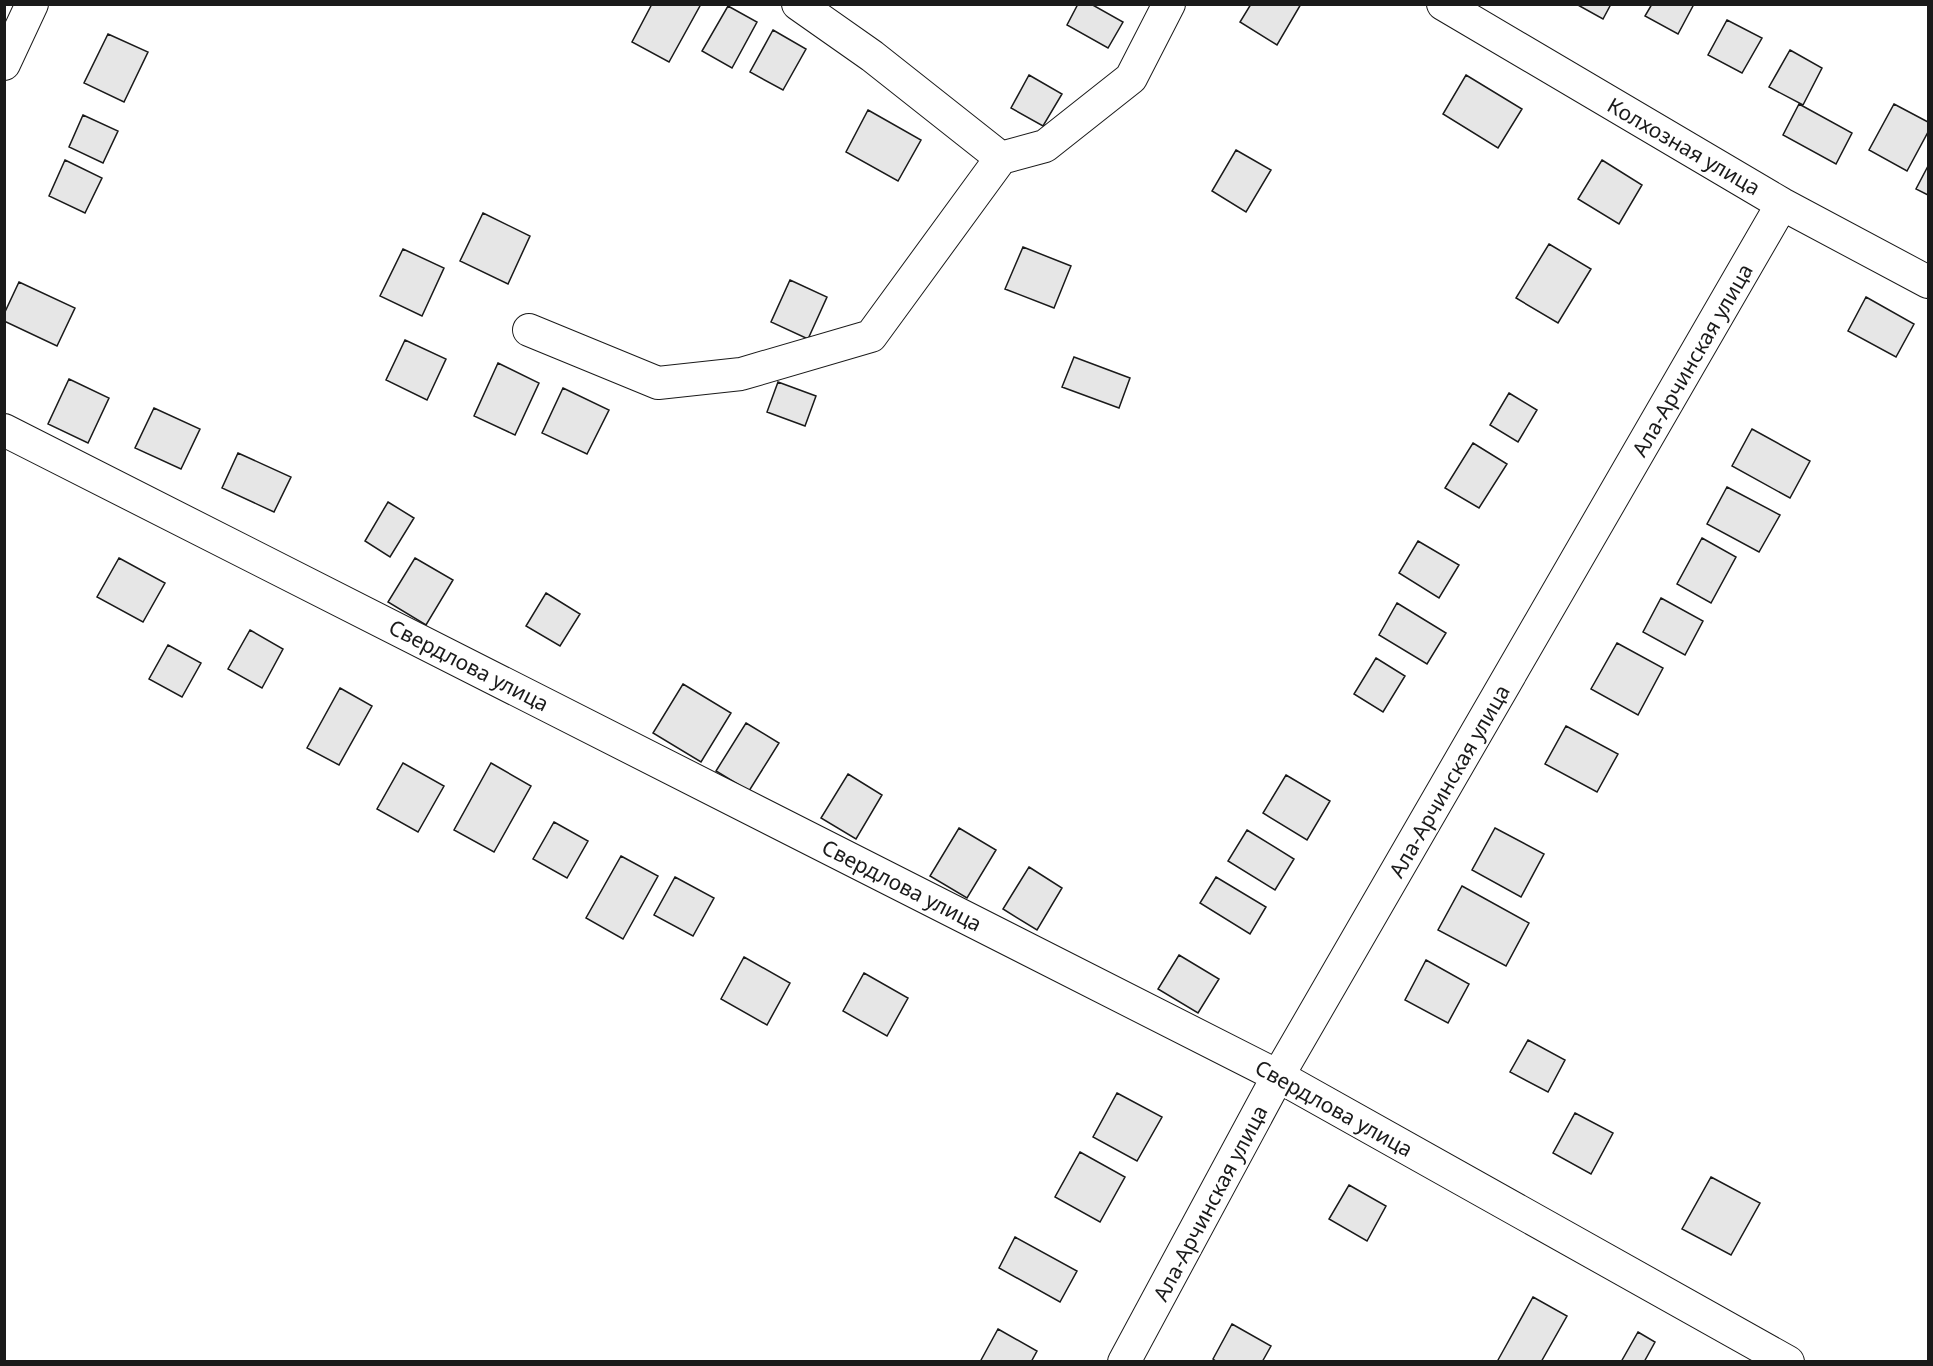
<svg xmlns="http://www.w3.org/2000/svg" width="1933" height="1366" viewBox="0 0 1933 1366" font-family="'Noto Sans',sans-serif">
  <style>
    .building { fill: #e6e6e6; stroke: #1a1a1a; stroke-width: 1.5 }
    .lines { fill: none; stroke-linecap: round; stroke-linejoin: round }
    .street-casing { stroke: #1a1a1a; stroke-width: 34 }
    .street { stroke: #fff; stroke-width: 32 }
    .labels { text-anchor: middle; dominant-baseline: central; stroke-width: 4.5; stroke-linejoin: round; paint-order: stroke }
    .street-label { font-size: 21px; fill: #1a1a1a; stroke: #fff }
  </style>
  <rect width="100%" height="100%" fill="#fff"/>
  <path class="building" d="M652 4H701L669 62 632 42Z
    M1078 4H1091L1123 22 1108 48 1067 25Z
    M1251 4H1301L1277 45 1240 22Z
    M1576 4H1611L1603 19Z
    M1652 4H1694L1678 34 1645 16Z
    M728 6 757 22 732 68 702 51Z
    M1727 20 1762 38 1742 73 1708 55Z
    M773 30 806 49 783 90 750 72Z
    M108 34 148 52 124 102 84 83Z
    M1790 50 1822 68 1803 105 1769 87Z
    M1029 75 1062 94 1043 126 1011 108Z
    M1466 75 1522 109 1498 148 1443 114Z
    M1799 104 1852 133 1836 164 1783 135Z
    M1894 104 1928 122V132L1907 171 1869 150Z
    M868 110 921 140 898 181 846 152Z
    M83 115 118 131 103 163 69 147Z
    M1236 150 1271 170 1246 212 1212 191Z
    M65 160 102 178 85 213 49 196Z
    M1602 160 1642 185 1619 224 1578 199Z
    M1928 166V195L1916 189Z
    M483 213 530 236 508 284 460 261Z
    M1549 244 1591 269 1558 323 1516 298Z
    M1023 247 1071 266 1054 308 1005 289Z
    M403 249 444 268 422 316 380 296Z
    M790 280 827 297 808 339 771 322Z
    M19 282 75 308 57 346 4 321V314Z
    M1866 297 1914 324 1896 357 1848 331Z
    M405 340 446 359 427 400 386 380Z
    M1074 357 1130 378 1119 408 1062 387Z
    M498 363 539 383 515 435 474 416Z
    M69 379 109 398 88 443 48 424Z
    M778 382 816 396 805 426 767 412Z
    M563 388 609 410 587 454 542 433Z
    M1509 393 1537 410 1518 442 1490 425Z
    M154 408 200 429 181 469 135 448Z
    M1752 429 1810 461 1790 498 1732 466Z
    M1473 443 1507 464 1479 508 1445 488Z
    M238 453 291 477 274 512 222 488Z
    M1727 487 1780 515 1759 552 1707 524Z
    M388 502 414 518 390 557 365 541Z
    M1702 538 1736 557 1711 603 1677 584Z
    M1418 541 1459 565 1439 598 1399 573Z
    M119 558 165 583 143 622 97 597Z
    M415 558 453 580 426 625 388 602Z
    M546 593 580 614 560 646 526 626Z
    M1661 598 1703 621 1685 655 1643 632Z
    M1397 603 1446 633 1427 664 1379 635Z
    M250 630 283 649 262 688 228 669Z
    M1617 643 1663 668 1638 715 1591 689Z
    M168 645 201 663 182 697 149 679Z
    M1376 658 1405 676 1383 712 1354 694Z
    M683 684 731 713 701 762 653 733Z
    M340 688 372 706 339 765 307 748Z
    M746 723 779 743 749 791 716 771Z
    M1566 726 1618 754 1597 792 1545 764Z
    M403 763 444 786 418 832 377 809Z
    M491 763 531 786 494 852 454 830Z
    M848 774 882 795 856 839 821 818Z
    M1286 775 1330 801 1307 840 1263 813Z
    M554 822 588 841 567 878 533 859Z
    M959 828 996 850 967 898 930 876Z
    M1495 828 1544 854 1521 897 1472 870Z
    M1247 830 1294 859 1275 890 1228 861Z
    M621 856 658 876 623 939 586 918Z
    M1029 867 1062 888 1037 930 1003 909Z
    M675 877 714 898 693 936 654 915Z
    M1216 877 1266 907 1250 934 1200 903Z
    M1462 886 1529 923 1506 966 1438 930Z
    M1179 955 1219 979 1198 1013 1158 989Z
    M744 957 790 983 767 1025 721 999Z
    M1426 960 1469 984 1448 1023 1405 1000Z
    M864 973 908 998 887 1036 843 1011Z
    M1528 1040 1565 1060 1548 1092 1510 1072Z
    M1117 1093 1162 1117 1137 1161 1093 1137Z
    M1575 1113 1613 1133 1591 1174 1553 1153Z
    M1080 1152 1125 1177 1100 1222 1055 1197Z
    M1711 1177 1760 1203 1731 1255 1682 1229Z
    M1349 1185 1386 1206 1367 1241 1329 1219Z
    M1015 1237 1077 1271 1060 1302 999 1268Z
    M1533 1297 1567 1316 1541 1362H1500L1498 1360Z
    M1232 1324 1271 1346 1262 1362H1217L1213 1359Z
    M998 1329 1037 1351 1031 1362H980Z
    M1638 1332 1655 1342 1644 1362H1621Z"/>
  <g class="lines">
    <g class="street-casing">
      <path id="street" d="M798 4 872 56 1001 158
        M1443 4 1782 204 1928 282
        M4 64 32 4
        M529 330 658 383 741 374 871 336 1001 158 1045 146 1131 78 1169 4
        M4 430 1278 1076 1788 1362
        M1124 1362 1278 1076 1782 204"/>
    </g>
    <use href="#street" class="street"/>
  </g>
  <g class="labels">
    <g class="street-label">
      <text transform="translate(1684 146) rotate(30)">Колхозная улица</text>
      <text transform="translate(1692 360) rotate(-60)">Ала-Арчинская улица</text>
      <text transform="translate(469 665) rotate(27)">Свердлова улица</text>
      <text transform="translate(1449 781) rotate(-60)">Ала-Арчинская улица</text>
      <text transform="translate(902 885) rotate(27)">Свердлова улица</text>
      <text transform="translate(1334 1108) rotate(29)">Свердлова улица</text>
      <text transform="translate(1210 1203) rotate(-62)">Ала-Арчинская улица</text>
    </g>
  </g>
  <rect width="1933" height="1366" fill="none" stroke="#1a1a1a" stroke-width="12"/>
</svg>
